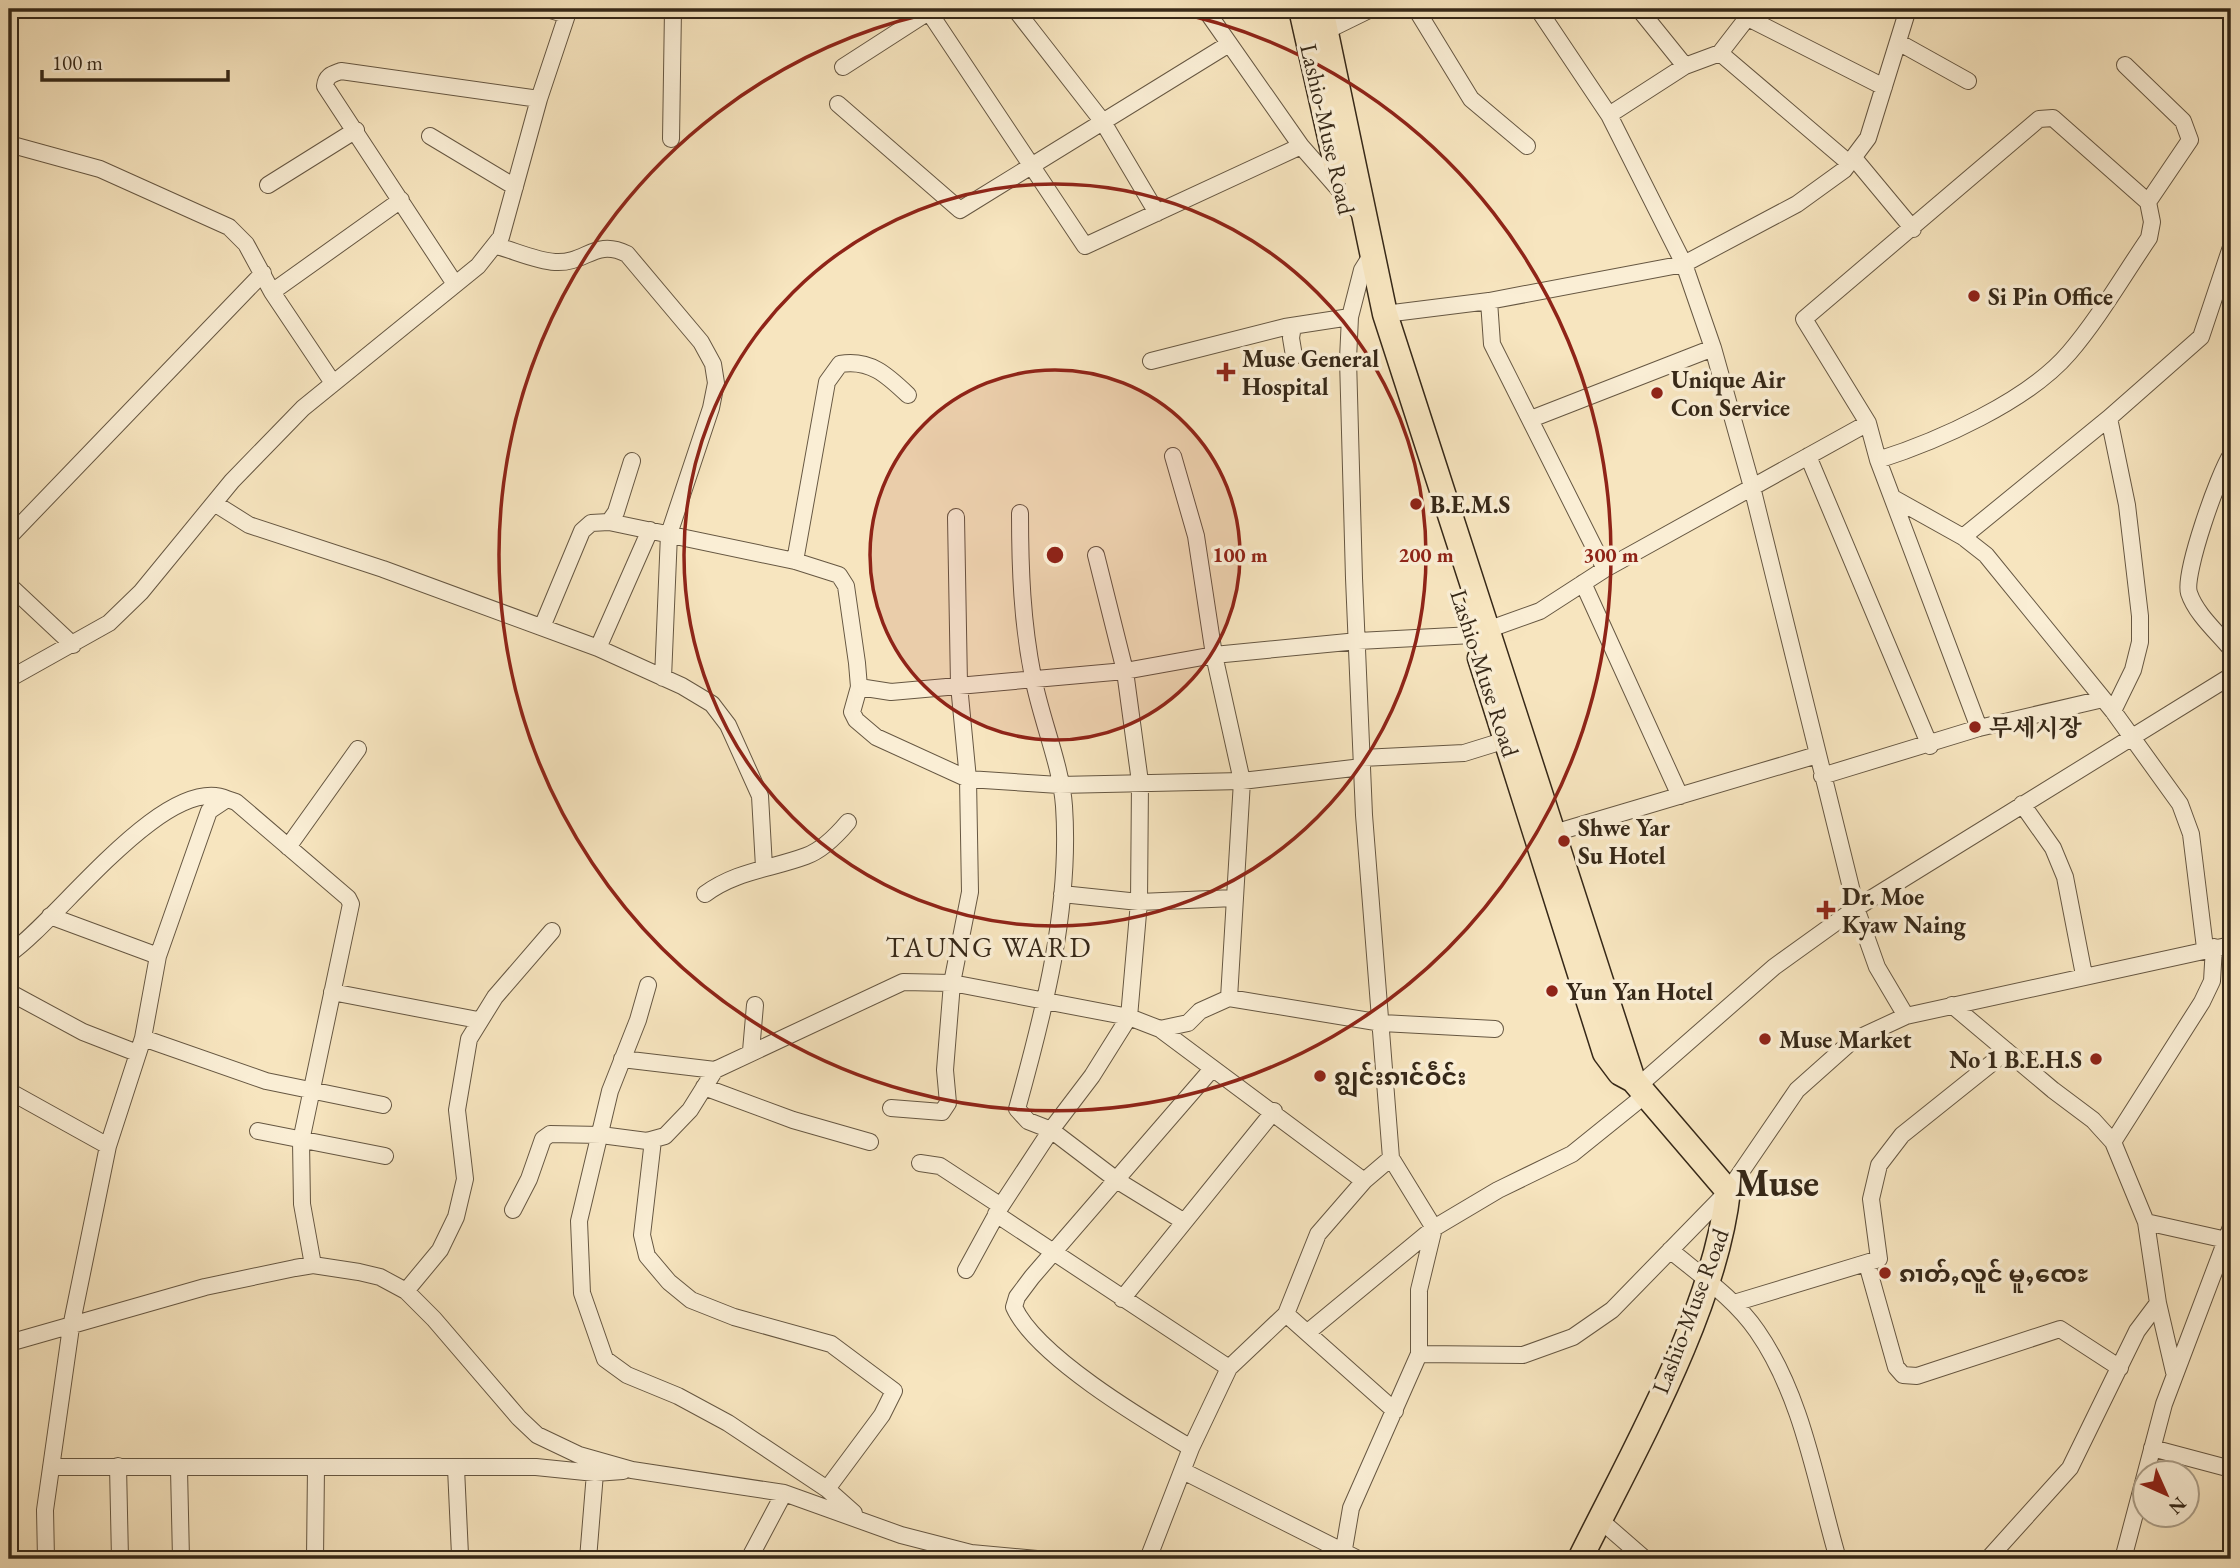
<svg xmlns="http://www.w3.org/2000/svg" width="2240" height="1568" viewBox="0 0 2240 1568" font-family="'EB Garamond','Noto Serif KR','Noto Sans Myanmar',serif">
  <style>
    .lines { fill: none; stroke-linecap: round; stroke-linejoin: round }
    .minor-casing { stroke: #665742; stroke-width: 18 }
    .highway-casing { stroke: #362818; stroke-width: 27 }
    .minor { stroke: #faeed5; stroke-width: 16 }
    .highway { stroke: #f7e5bf; stroke-width: 24 }
    .ring { fill: none; stroke: #8f2418; stroke-width: 3.5 }
    .poi-dot { fill: #8f2418; stroke: #faeed5; stroke-width: 2.5 }
    .labels { text-anchor: middle; dominant-baseline: central; stroke-width: 7; stroke-linejoin: round; paint-order: stroke }
    .street-label { font-size: 24px; fill: #362818; stroke: #faeed5 }
    .poi-label { font-size: 24px; font-weight: bold; fill: #362818; stroke: #faeed5; text-anchor: start }
    .quarter-label { font-size: 28px; letter-spacing: 2px; fill: #362818; stroke: #faeed5 }
    .town-label { font-size: 38px; font-weight: bold; fill: #362818; stroke: #faeed5 }
    .centre { fill: #8f2418; stroke: #faeed5; stroke-width: 3.5 }
    .ring-label { font-size: 21px; text-anchor: middle; font-weight: bold; fill: #8f2418; stroke: #faeed5; stroke-width: 7; stroke-linejoin: round; paint-order: stroke }
  </style>
  <rect width="100%" height="100%" fill="#f7e5bf"/>
  <filter id="stains"><feTurbulence type="fractalNoise" baseFrequency=".00286" numOctaves="4"/><feColorMatrix values="0 0 0 0 .2 0 0 0 0 .09 0 0 0 0 .02 0 0 0 .5 -.17"/></filter>
  <radialGradient id="worn" r=".72"><stop offset=".6" stop-color="#630" stop-opacity="0"/><stop offset="1" stop-color="#630" stop-opacity=".3"/></radialGradient>
  <g class="lines">
    <g class="minor-casing">
      <path id="minor" d="M547 9 567 15
        M1015 9 1103 122 1157 213
        M1205 9 1301 146 1363 217
        M1416 9 1471 99 1527 146
        M1538 9 1609 115 1684 264 1713 348 1752 487 1856 908 1877 967 1906 1016
        M1639 9 1685 66
        M929 12 1085 246 1301 146
        M1748 18 1884 87
        M1320 34 1371 9
        M1898 42 1968 81
        M1720 53 1849 163
        M2125 65 2183 121 2190 140 2148 202
        M843 67 933 9
        M838 104 960 210 1229 44
        M1609 115 1685 66 1720 53 1754 9
        M430 136 515 187
        M671 139 673 9
        M9 144 100 169 229 227 246 244 272 292 333 383
        M1854 158 1913 229
        M268 185 356 130
        M497 246C515 251 537 261 555 262 586 264 595 238 627 254L701 342 713 364 716 383 711 408 669 534 663 678
        M455 284 325 86C326 75 333 74 341 71L539 99
        M272 292 401 200
        M1489 301 1492 344 1605 569
        M1385 314 1489 301 1684 264 1797 204 1844 170 1868 138 1908 9
        M1293 326 1291 338 1294 356
        M1151 361 1285 327 1350 317
        M2109 418 2127 505 2140 616V642L2133 670 2113 711
        M1531 419 1713 348
        M2231 455C2219 473 2183 574 2189 593 2196 614 2217 632 2231 649
        M1173 456 1196 536 1214 655 1242 781 1229 998
        M1808 456 1930 746
        M1878 460C1938 441 2028 401 2069 353 2099 318 2123 276 2149 238L2152 222 2148 202 2053 118 2039 119 1804 319 1868 423 1878 460 1979 728
        M1895 499 1963 537 1986 555 2113 711 2180 804 2191 834 2205 948
        M214 503 249 525 383 569 598 648 682 686 712 704 728 725 760 796 764 867
        M1020 513C1020 569 1022 622 1033 677 1041 719 1061 765 1064 806 1071 908 1044 1012 1017 1109L1028 1121 1051 1130 1118 1181 1183 1221
        M609 522 795 561 839 575 846 586 857 663 859 687 852 712 856 720 876 737 968 779 1059 785 1242 781 1362 767
        M9 537 263 273
        M1963 537 2109 418 2201 337 2231 247
        M795 561 827 382 840 364C870 359 887 375 908 395
        M1583 583 1680 796
        M9 585 73 645
        M542 627 582 531 591 523 609 522 616 512 632 461
        M598 648 650 530
        M9 679 109 623 141 592 232 481 303 408 478 266 501 237 539 99 569 9
        M859 687 891 692 1125 671 1214 655 1358 641 1473 635 1540 611 1605 569 1868 423
        M1362 758 1464 753 1506 740
        M1822 776 1979 728 2103 699
        M2022 804 2053 848 2065 877 2084 975
        M1544 836 1817 755
        M288 847 358 749
        M705 894C736 871 771 869 806 856 823 850 837 835 848 822
        M1062 894 1139 902 1235 898
        M50 916 158 956
        M9 954C57 922 165 772 227 799
        M648 985 638 1020 610 1091 579 1221 582 1293 605 1359 627 1375 678 1396 728 1423 827 1489 854 1513
        M9 992 83 1032 137 1053
        M332 992 478 1020
        M1952 1005 2053 1090 2093 1120 2113 1142
        M1160 1029 1188 1023 1200 1011 1229 998 1382 1023 1495 1029
        M143 1038 266 1081 383 1105
        M751 1051 755 1005
        M622 1059 715 1070
        M704 1087 793 1120 870 1142
        M1637 1087 1774 967 1856 908 2231 676
        M9 1091 108 1146
        M891 1108 942 1112 948 1103 945 1070 952 983 970 892 968 779 959 685 956 517
        M258 1131 385 1156
        M653 1140 642 1235 647 1256 669 1282 691 1300 734 1317 831 1344 894 1391 882 1415 827 1489
        M920 1163 940 1166 1001 1206
        M513 1210 529 1179 543 1139 550 1134 601 1135 647 1141 665 1136 690 1110 715 1070 903 982 952 983 1129 1017 1160 1029 1364 1181
        M996 1214 1229 1368
        M2146 1222 2231 1241
        M1670 1250C1700 1275 1735 1299 1757 1331 1803 1397 1816 1484 1838 1559
        M1867 1264 1896 1367 1903 1375 1917 1376 2060 1329 2120 1368
        M966 1270 1001 1206 1051 1130 1092 1076 1129 1017 1139 902 1140 782 1125 671 1096 555
        M406 1291 440 1250 456 1217 465 1179 457 1110 469 1039 495 997 552 931
        M1122 1299 1274 1111
        M1734 1303 1879 1259 1871 1199 1879 1165 1902 1135 2007 1051
        M1286 1314 1395 1411
        M1308 1332 1434 1228 1498 1190 1572 1154 1644 1096
        M9 1343 205 1287 295 1268 313 1265 359 1272 380 1277 406 1291 434 1319 519 1418 537 1435 579 1455 632 1470 784 1493 901 1535 971 1553 1037 1559
        M1419 1354 1523 1355 1573 1337 1612 1310 1728 1191 1797 1090 1852 1041 1906 1016 2231 945
        M2174 1372 2158 1303 2146 1222 2113 1142 2202 1002 2212 981 2214 947
        M1191 1448C1144 1420 1036 1356 1014 1307L1017 1297 1032 1277 1212 1069
        M2152 1448 2231 1469
        M118 1466 120 1559
        M51 1467H536L595 1473 623 1471
        M456 1468 460 1555
        M179 1469 181 1559
        M1183 1471 1358 1559
        M1599 1519 1645 1559
        M1344 1549 1351 1508 1419 1354V1290L1434 1228 1391 1158 1364 815 1354 578 1348 359 1350 317 1362 270 1372 254
        M46 1559 45 1510 71 1327 108 1146 143 1038 158 956 209 811 227 799 236 802 348 898 351 904 301 1141 302 1204 313 1265
        M315 1559 316 1467
        M588 1559 595 1473
        M749 1559 784 1493
        M1148 1559 1191 1448 1229 1368 1286 1314 1318 1234 1364 1181 1391 1158
        M1988 1559 2070 1468 2137 1331 2158 1303
        M2123 1559 2164 1404 2231 1227"/>
    </g>
    <g class="highway-casing">
      <path id="highway" d="M1301 9 1338 173
        M1321 9 1385 314 1633 1080 1728 1191C1715 1310 1633 1452 1580 1559
        M1480 658 1605 1053 1620 1073 1633 1080"/>
    </g>
    <use href="#minor" class="minor"/>
    <use href="#highway" class="highway"/>
  </g>
  <circle cx="1055" cy="555" r="185" fill="#8f2418" fill-opacity=".12"/>
  <g class="ring">
    <circle cx="1055" cy="555" r="185"/>
    <circle cx="1055" cy="555" r="371"/>
    <path d="M1161 9A556 556 0 1 1 949 9"/>
  </g>
  <g class="poi-dot">
    <circle cx="1974" cy="296" r="7"/>
    <path d="M1222.5 361.5h7v7h7v7h-7v7h-7v-7h-7v-7h7z"/>
    <circle cx="1657" cy="393" r="7"/>
    <circle cx="1416" cy="504" r="7"/>
    <circle cx="1975" cy="727" r="7"/>
    <circle cx="1564" cy="841" r="7"/>
    <path d="M1822.5 899.5h7v7h7v7h-7v7h-7v-7h-7v-7h7z"/>
    <circle cx="1552" cy="991" r="7"/>
    <circle cx="1765" cy="1039" r="7"/>
    <circle cx="2096" cy="1059" r="7"/>
    <circle cx="1320" cy="1076" r="7"/>
    <circle cx="1885" cy="1273" r="7"/>
  </g>
  <g class="labels">
    <g class="street-label">
      <text transform="translate(1328 129) rotate(77)">Lashio-Muse Road</text>
      <text transform="translate(1485 673) rotate(72)">Lashio-Muse Road</text>
      <text transform="translate(1690 1311) rotate(-69)">Lashio-Muse Road</text>
    </g>
    <g class="poi-label">
      <text x="1988" y="296">Si Pin Office</text>
      <text x="1242" y="358">Muse General<tspan x="1242" dy="28">Hospital</tspan></text>
      <text x="1671" y="379">Unique Air<tspan x="1671" dy="28">Con Service</tspan></text>
      <text x="1430" y="504">B.E.M.S</text>
      <text x="1989" y="727">무세시장</text>
      <text x="1578" y="827">Shwe Yar<tspan x="1578" dy="28">Su Hotel</tspan></text>
      <text x="1842" y="896">Dr. Moe<tspan x="1842" dy="28">Kyaw Naing</tspan></text>
      <text x="1566" y="991">Yun Yan Hotel</text>
      <text x="1779" y="1039">Muse Market</text>
      <text x="2082" y="1059" text-anchor="end">No 1 B.E.H.S</text>
      <text x="1334" y="1076">ၵျွင်းၵၢင်ဝဵင်း</text>
      <text x="1899" y="1273">ၵၢတ်ႇလူင် မူႇၸေႊ</text>
    </g>
    <g class="quarter-label">
      <text x="989" y="947">TAUNG WARD</text>
    </g>
    <g class="town-label">
      <text x="1777" y="1182">Muse</text>
    </g>
  </g>
  <circle cx="1055" cy="555" r="10" class="centre"/>
  <g class="ring-label">
    <text x="1240" y="562">100 m</text>
    <text x="1426" y="562">200 m</text>
    <text x="1611" y="562">300 m</text>
  </g>
  <rect width="2240" height="1568" fill="none" stroke="#f7e5bf" stroke-width="35"/>
  <rect x="10" y="10" width="2219" height="1547" fill="none" stroke="#362818" stroke-width="3.5"/>
  <rect x="18" y="18" width="2205" height="1533" fill="none" stroke="#362818" stroke-width="2"/>
  <g transform="translate(2166 1494) rotate(135)"><circle r="33" fill="#faeed5" stroke="#ac9f89" stroke-width="2"/>
  <path d="M0-5L12 26L0 18L-12 26Z" fill="#8f2418"/>
  <text y="-10" font-size="19" font-weight="bold" text-anchor="middle" fill="#362818">N</text>
  </g>
  <path d="M42 70v10h186v-10" fill="none" stroke="#362818" stroke-width="3.5"/>
  <text x="52" y="70" font-size="21" fill="#362818" stroke="#faeed5" stroke-width="5" paint-order="stroke">100 m</text>
  <rect width="100%" height="100%" filter="url(#stains)"/>
  <rect width="100%" height="100%" fill="url(#worn)"/>
</svg>
